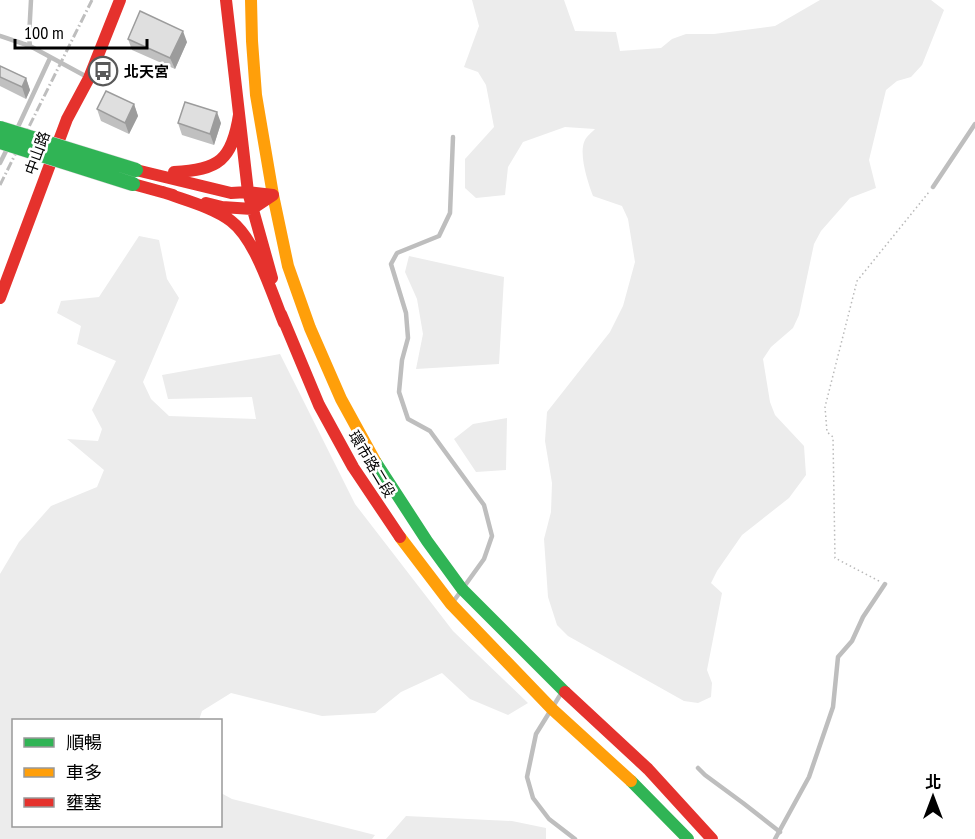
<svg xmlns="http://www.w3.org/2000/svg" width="975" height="839" viewBox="0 0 975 839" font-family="'PT Sans Narrow','Noto Sans TC',sans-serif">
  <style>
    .green { fill: #ececec }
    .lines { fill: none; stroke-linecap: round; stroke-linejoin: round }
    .path { stroke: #b9b9b9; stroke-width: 1.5; stroke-dasharray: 1.5 3; stroke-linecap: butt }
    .lane { stroke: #bebebe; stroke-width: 4.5 }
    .fast { stroke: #30b455; stroke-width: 12 }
    .slow { stroke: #ff9f0a; stroke-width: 12 }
    .jam { stroke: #e5322d; stroke-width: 12 }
    .rail { stroke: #bebebe; stroke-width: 3; stroke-dasharray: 9 3 1.5 3; stroke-linecap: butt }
    .fast-bridge-casing { stroke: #dbdbdb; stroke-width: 15; stroke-linecap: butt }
    .fast-bridge { stroke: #30b455; stroke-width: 14 }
    .wall { fill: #c0c0c0 }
    .shaded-wall { fill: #9c9c9c }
    .building { fill: #dfdfdf; stroke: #9c9c9c; stroke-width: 1.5 }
    .labels { text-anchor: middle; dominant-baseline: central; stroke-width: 5; stroke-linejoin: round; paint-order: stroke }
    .poi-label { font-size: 15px; font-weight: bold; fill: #000; stroke: #fff; text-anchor: start }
    .street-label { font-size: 15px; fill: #000; stroke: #fff }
  </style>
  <rect width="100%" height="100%" fill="#fff"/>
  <path class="green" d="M472 0H564L575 31 616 32 620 51 661 48 672 39 686 34H714L775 26 820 0H931L944 10 922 65 911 77 897 81 886 90 869 160 876 188 850 198 821 231 814 244 799 315 793 328 771 347 763 359 770 402 775 415 804 446 806 475 789 498 742 535 717 571 711 583 722 593 707 670 712 683 711 697 698 703 684 701 568 636 557 625 548 597 544 539 551 512 552 483 545 441 547 412 610 332 623 306 635 262 628 219 622 206 593 196C588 183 578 153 585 140 587 136 592 132 595 129L565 127 523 142 508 167 505 195 476 198 465 188V159L494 127 486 85 478 72 464 67 479 26Z
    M139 236 159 240 167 279 179 298 143 382 151 399 169 416 256 419 252 397 168 399 162 375 280 354 355 504 453 631 528 703 508 715 470 699 442 673 401 692 375 713 322 716 231 693 202 711 199 720H14V826H220L221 793 232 799 375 835 372 839H0V574L19 542 51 506 97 487 104 470 67 439 98 441 102 429 92 410 116 361 77 344 81 326 57 313 61 301 99 297Z
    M409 256 504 277 499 364 416 369 423 334 417 299 405 272Z
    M507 418 506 470 476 472 454 439 473 424Z
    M406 816 512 821 546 828V839H386Z"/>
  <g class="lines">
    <path class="path" d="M879 581 835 558 833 437 827 432 825 407 857 281 929 192"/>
    <path class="lane" d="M31 0 29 37 30 46 89 78
      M0 36 30 46
      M17 129 50 58
      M0 163 8 147
      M933 187 975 124
      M453 602 484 559 492 536 484 505 430 431 408 419 399 392 402 360 408 338 406 313 391 264 397 253 439 236 450 213 453 137
      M562 692 536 734 527 777 533 798 549 819 575 839
      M698 768 705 775 743 803 780 832
      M775 839 809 777 833 707 838 657 852 641 863 617 885 584"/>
    <path class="fast" d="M375 461 427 541 462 589 565 692
      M631 781 688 839"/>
    <path class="slow" d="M251 0 252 41 256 95 273 195 288 266 310 328 341 399 375 461
      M400 537 451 604 552 709 631 781"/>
    <path class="jam" d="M226 0 248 192 272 278
      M136 170 231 193 248 192 273 195
      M174 172C219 170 232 160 239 115
      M133 184 173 195
      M163 192C184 200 213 207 231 221 256 240 272 294 284 323
      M206 203 222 207 252 209 273 195
      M0 298 67 119 89 78 120 0
      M281 314 319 405 353 467 400 537
      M565 692 648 769 712 839"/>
    <path class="rail" d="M0 185 92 0"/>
    <g class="fast-bridge-casing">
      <path id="fast-bridge" d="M0 128 136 170
        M0 142 133 184"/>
    </g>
    <use href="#fast-bridge" class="fast-bridge"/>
  </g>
  <path class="wall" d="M128 39 187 42 175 69 132 50Z
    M0 66 26 78 30 90 26 99 0 86Z
    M134 104 138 116 129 134 101 121 97 109Z
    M178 123H221L214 145 182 135Z"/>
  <path class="shaded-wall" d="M183 31 187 42 175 69 170 58Z
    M26 78 30 90 26 99 22 87Z
    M134 104 138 116 129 134 125 123Z
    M217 112 221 123 214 145 210 134Z"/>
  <path class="building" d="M140 11 183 31 170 58 128 39Z
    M0 66 26 78 22 87 0 77Z
    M106 91 134 104 125 123 97 109Z
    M185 102 217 112 210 134 178 123Z"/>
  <defs>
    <g id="bus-ring" transform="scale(1.5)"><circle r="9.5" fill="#fff" stroke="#595959" stroke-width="1.5"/><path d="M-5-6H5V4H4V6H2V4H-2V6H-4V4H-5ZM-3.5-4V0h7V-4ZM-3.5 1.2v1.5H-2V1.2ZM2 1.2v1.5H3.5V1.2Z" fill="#595959"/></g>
  </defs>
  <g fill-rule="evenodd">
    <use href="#bus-ring" x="103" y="71"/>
  </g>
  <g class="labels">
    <g class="poi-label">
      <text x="124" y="71">北天宮</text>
    </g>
    <g class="street-label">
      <text transform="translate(37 153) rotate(-70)">中山路</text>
      <text transform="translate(372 464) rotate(59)">環市路二段</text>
    </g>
  </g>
  <rect x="12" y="719" width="210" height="108" fill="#ffffff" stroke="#999999" stroke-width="1.5"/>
  <rect x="24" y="738" width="30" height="9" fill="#30b455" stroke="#999999" stroke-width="1.5"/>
  <text x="66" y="749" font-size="18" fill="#000000">順暢</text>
  <rect x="24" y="768" width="30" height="9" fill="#ff9f0a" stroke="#999999" stroke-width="1.5"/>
  <text x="66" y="779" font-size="18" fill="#000000">車多</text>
  <rect x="24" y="798" width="30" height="9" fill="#e5322d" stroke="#999999" stroke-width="1.5"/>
  <text x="66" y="809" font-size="18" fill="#000000">壅塞</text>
  <g transform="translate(933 797)" stroke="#ffffff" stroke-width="4.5" paint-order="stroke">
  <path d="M0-4.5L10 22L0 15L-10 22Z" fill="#000000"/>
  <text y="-9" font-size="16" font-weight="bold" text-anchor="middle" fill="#000000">北</text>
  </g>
  <path d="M15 39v9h132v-9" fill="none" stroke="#000000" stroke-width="3"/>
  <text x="24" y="39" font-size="18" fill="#000000" stroke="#ffffff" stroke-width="4.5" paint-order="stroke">100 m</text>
</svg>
